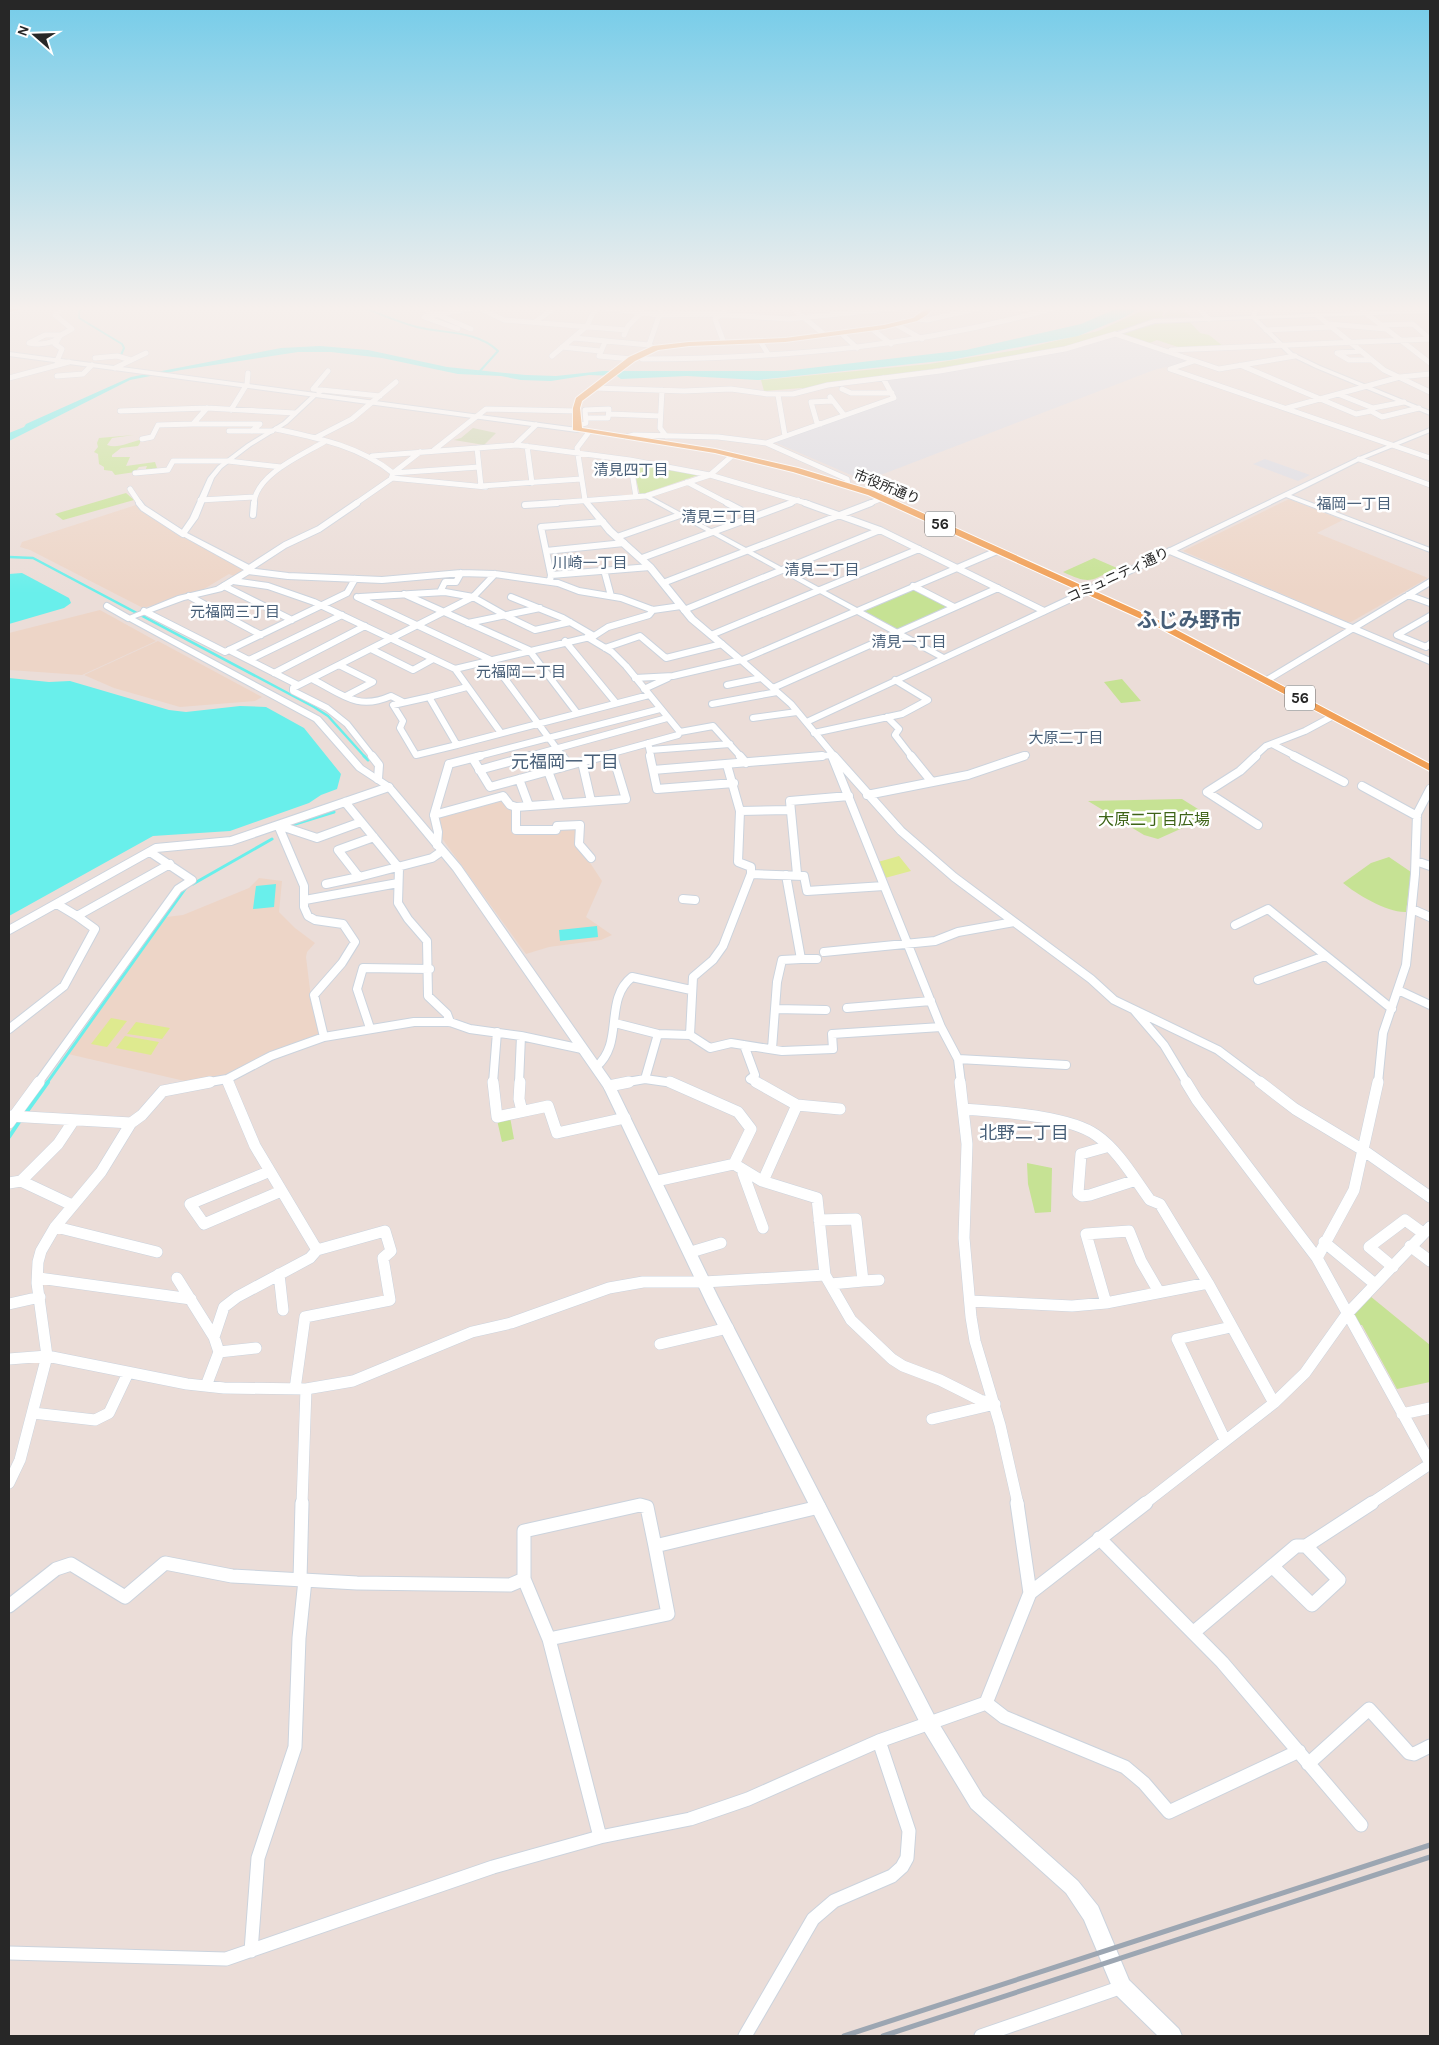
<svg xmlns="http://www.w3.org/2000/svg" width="1439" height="2045" viewBox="0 0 1439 2045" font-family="Karla,'Noto Sans JP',sans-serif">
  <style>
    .industrial { fill: #dadae2 }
    .education { fill: #edd5c7 }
    .green { fill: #c6e294 }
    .cemetery { fill: #ccd5af }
    .pitch { fill: #deea8f }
    .water { fill: #69efeb }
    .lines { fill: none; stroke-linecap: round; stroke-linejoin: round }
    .stream-far3 { stroke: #69efeb; stroke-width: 2 }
    .stream-far2 { stroke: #69efeb; stroke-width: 2.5 }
    .stream-far1 { stroke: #69efeb; stroke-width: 3 }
    .stream { stroke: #69efeb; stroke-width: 4 }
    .minor-far4-casing { stroke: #cbd3dd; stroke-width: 6 }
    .minor-far3-casing { stroke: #cbd3dd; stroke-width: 8 }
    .minor-far2-casing { stroke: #cbd3dd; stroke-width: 10 }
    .minor-far1-casing { stroke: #cbd3dd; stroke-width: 12 }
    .minor-casing { stroke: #cbd3dd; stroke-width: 15 }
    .tertiary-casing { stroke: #cbd3dd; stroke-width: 2 }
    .secondary-casing { stroke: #cbd3dd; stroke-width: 2 }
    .primary-casing { stroke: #fff; stroke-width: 2 }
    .trunk-casing { stroke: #fff; stroke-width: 2 }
    .minor-far4 { stroke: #fff; stroke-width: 5 }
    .minor-far3 { stroke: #fff; stroke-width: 6 }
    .minor-far2 { stroke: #fff; stroke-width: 8 }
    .minor-far1 { stroke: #fff; stroke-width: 11 }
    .minor { stroke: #fff; stroke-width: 13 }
    .tertiary { fill: #fff; fill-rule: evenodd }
    .secondary { fill: #fff; fill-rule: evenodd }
    .primary { fill: #f1a057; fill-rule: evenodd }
    .trunk { fill: #f88453; fill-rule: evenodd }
    .rail { stroke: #9ca6b2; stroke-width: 5 }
    .labels { text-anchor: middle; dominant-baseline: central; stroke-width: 5; stroke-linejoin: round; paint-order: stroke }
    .far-street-label { font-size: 14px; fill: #272727; stroke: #fff }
    .far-neighbourhood-label { font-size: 15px; fill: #485f78; stroke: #fff }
    .shield { fill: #fff; stroke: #686868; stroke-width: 1 }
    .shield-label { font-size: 15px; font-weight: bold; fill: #272727 }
    .park-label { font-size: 16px; fill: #3e6418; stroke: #fff }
    .neighbourhood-label { font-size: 18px; fill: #485f78; stroke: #fff }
    .far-town-label { font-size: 21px; font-weight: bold; fill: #485f78; stroke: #fff }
  </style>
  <rect width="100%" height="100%" fill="#ebddd8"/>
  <path class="industrial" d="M1115 335 1181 357 1187 362 1154 370 865 481 774 442 896 398 886 379Z
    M1265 459 1310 475 1298 481 1253 464Z"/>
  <path class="education" d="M1289 499 1343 520 1317 533 1428 578 1351 622H1347L1183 551Z
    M136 505 174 532 240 567 242 571 234 576 229 574 199 592 143 608 30 550 20 547 22 542Z
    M100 610 156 641 82 675 9 670V633Z
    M158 641 262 697 255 701 180 707 114 688 84 675Z
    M501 798 511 810V832L558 833 559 829 576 826 577 843 602 881 586 917 612 935 601 940 549 947 526 954 441 837 437 816Z
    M259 878 282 881 279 912 295 928 315 943 307 952 306 957 311 998 320 1037 228 1074 189 1082 68 1054 166 917 183 915 249 888Z"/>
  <path class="green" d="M1150 307H1165L1162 315 1165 319 1146 322 1062 348 803 390 802 388 764 391 761 380 929 364 1017 350 1098 331Z
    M1189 321 1200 333 1209 335 1223 346 1184 349 1157 340 1147 344 1120 334 1156 322Z
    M134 435 112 438 107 445C118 449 129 442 140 440V443L138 446 121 448 112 455V457H130L126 466 155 462 157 468 154 471H145L147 466 139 467 135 472 115 475 112 471 104 470V467L99 464 98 454 94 452 98 447 97 443 99 438Z
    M632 462 698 475 640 495Z
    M126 493 134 500 63 520 55 514Z
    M1094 558 1117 568C1090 581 1091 585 1063 572Z
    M913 589 948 606 897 630 863 612Z
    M1122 679 1141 701 1121 703 1104 682Z
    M1182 799 1206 814 1207 817 1158 839 1144 835 1088 801Z
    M1389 857 1411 872 1406 912C1388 913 1356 894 1343 883L1371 863Z
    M510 1117 514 1139 502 1142 497 1120Z
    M1027 1163 1052 1168 1051 1212 1035 1213 1028 1184Z
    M1370 1296 1430 1345V1382L1397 1389 1362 1325H1359L1353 1312Z"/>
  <path class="cemetery" d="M1167 307H1179L1192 318H1164Z
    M473 428 496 433 484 445 454 440 461 438Z"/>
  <path class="pitch" d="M899 856 911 871 885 878 878 862Z
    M111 1018 127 1021 107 1047 91 1044Z
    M136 1022 170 1028 162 1039 127 1034Z
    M125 1036 159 1042 151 1055 116 1048Z"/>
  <path class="water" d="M1120 307H1142L1125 317 1078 336 950 360 758 380 687 376 621 379 617 376 589 375 551 381 521 380 501 376 458 374 382 358 331 352H298L181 370 130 380 9 441V433L24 427 26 424 131 377 281 348 320 346 368 350 447 367 526 375 556 376 603 371H784L966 350 1081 324Z
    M22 573 69 598 71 603 64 608 9 624V574Z
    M9 678 49 682 70 681 169 710 186 712 240 706 266 707 304 728 341 774 337 789 321 795 309 803 230 831 153 836 9 916Z
    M276 884 274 907 253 909 256 886Z
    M597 926 598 937 560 941 559 930Z"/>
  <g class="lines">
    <path class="stream-far3" d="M85 307 79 311V318L122 344 124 348 121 355
      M362 307C380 314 398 322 417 327 444 334 477 330 498 351L480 371"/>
    <path class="stream-far2" d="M9 557 33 558 314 707 328 716 365 757"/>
    <path class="stream-far1" d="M364 756 368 760
      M292 825 334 812
      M193 884 272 839
      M47 1083 185 889"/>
    <path class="stream" d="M25 1114 48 1082
      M9 1137 21 1119"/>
    <g class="minor-far4-casing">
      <path id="minor-far4" d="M422 307 432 315
        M477 307 504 320 626 330
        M597 307 658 315 712 314 789 319 909 307
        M791 307 825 335
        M1012 307 1020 310 1036 307
        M1197 307 1209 319
        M1358 307 1430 363
        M1393 307 1400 312
        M436 314 471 329
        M1317 315 1384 370 1430 392
        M917 319 927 320 985 307
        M535 322 556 307
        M1329 324 1386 329
        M897 325 922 339
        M1382 325 1413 324 1430 339
        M458 329 424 317 479 307
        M872 329 891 344
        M1266 330 1333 327
        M841 333 857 348
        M45 335H61C55 344 39 345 29 343Z
        M61 335 72 329 55 315 64 307
        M624 335 628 326 642 312
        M574 338 649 345
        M760 341 768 354
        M605 342 599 356 632 359
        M724 343 715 319 723 313 726 307
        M562 347 600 351
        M652 347 649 345 662 307
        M1171 350 1430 339
        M1361 351 1337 353 1349 360H1372
        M638 355 643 356 642 359C787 358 918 347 1058 307
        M552 356 587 326 593 313 600 307
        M95 358 117 356 131 360
        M57 361 62 349 55 344 59 338
        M1194 361 1170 369 1430 458
        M1240 365 1356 414 1371 411 1382 417 1419 408
        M115 368 146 353
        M57 376 83 374 92 365
        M9 378 69 362
        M594 388 684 391 731 389 767 394H793L828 385 940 371 1065 349 1115 334 1219 369 1295 356
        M842 389 851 393H892
        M322 390 380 396
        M662 390 660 428 666 436
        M319 392 322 390 313 389 328 371
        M1338 394 1373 408 1404 402
        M778 395 785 436
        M830 397 844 415
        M1287 408 1400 377 1430 374
        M231 410 247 384 248 373
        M120 411 207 408 295 413
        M609 414 660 416
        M193 424H260L252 431
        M821 424 817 423 811 402 832 401
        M579 425 586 423 585 410 609 409 608 418H587
        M276 429C318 438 359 446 393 473L391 479 355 504
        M229 431H272
        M626 437 634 435 718 437 766 443 847 479 848 485
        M315 438 352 419 396 382
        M142 439 152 437 158 425 193 424 207 408
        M766 443 894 398 883 378
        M515 445 536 425
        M527 446 532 483
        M477 448 481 486 581 479
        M434 450 486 409 576 411
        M372 456 517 445 630 460 710 475 809 504
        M1359 459 1430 485
        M630 460 636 497
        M135 473 168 470 173 461H228L281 467
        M393 473 479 467
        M393 473 420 452
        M392 478 486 487
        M687 482 729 504
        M130 489 140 504
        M200 500 254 497
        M585 500 577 448 589 432
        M254 504C255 475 302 455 324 442
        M540 504 646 496 710 475 733 455
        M788 504 798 500
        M868 504 883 498"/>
    </g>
    <g class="minor-far3-casing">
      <path id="minor-far3" d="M139 503 143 508 183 534
        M727 503 754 517
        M805 503 880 530 1044 611
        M525 505 557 503
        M253 515 254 503
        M617 537 680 515
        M546 551 624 543
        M1170 551 1430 661
        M642 558 791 503
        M248 569 285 545 319 529 357 503
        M604 570 611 596
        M248 571 288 576 382 580 461 573 495 574 558 583 579 591 621 598 653 610 681 606
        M551 575 650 567
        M233 581 268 586 314 602 455 669 501 733
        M550 581 551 575 541 527 603 522
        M663 583 871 503
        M224 586 292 620
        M913 586 954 607
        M440 592 445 582H456L461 573
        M404 594 529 650 577 713
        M1408 595 1430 603
        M189 596 261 635
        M357 597 491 660 563 757
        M360 597 445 592 473 597 503 614
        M511 597 563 618 594 636
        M107 606 128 618
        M684 610 880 530
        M144 611 225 652 347 593 355 579
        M506 616 535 630 570 622
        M1430 616 1397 635 1426 647 1430 644
        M468 623 540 608
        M711 635 919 549
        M587 637 612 652 626 666 680 732
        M565 641 616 703
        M605 648 640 636 666 658 722 644
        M371 649 413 670 433 659
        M229 650 298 685
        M249 660 342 615
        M339 665 373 682 346 696
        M455 669 594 636 608 627 649 615 653 610
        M274 673 365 626
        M635 678 673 676 741 660 791 704 835 757
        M312 679C342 694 357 711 391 696L403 702
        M1267 680 1430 582
        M727 685 761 678
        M773 688 998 588
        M644 689 668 678
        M429 697 467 687
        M429 697 457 745 416 755 400 728 403 721 393 705Z
        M712 704 777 692
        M887 717 899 729 895 735 912 757
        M753 718 797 712
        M814 733 902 714 928 700 895 680
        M648 743 651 757
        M1272 744 1297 757
        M457 745 649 695
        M650 750 730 744
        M612 753 613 757
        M832 755 833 757
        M373 757 347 724 327 708 293 691V688L473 597 495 574
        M475 757 660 709
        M526 757 667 718
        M598 757 678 735 680 732 713 726 741 757
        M807 757 832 755
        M1020 757 1026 755
        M1254 757 1266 746 1305 731 1333 716"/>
    </g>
    <g class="minor-far2-casing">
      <path id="minor-far2" d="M372 756 379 765 378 779
        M562 756 569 765
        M650 756 653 770 822 756
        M740 756 746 763
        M832 756 941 1027 958 1059 961 1083
        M834 756 901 831 954 877 1091 979 1114 1000 1218 1050 1262 1083
        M911 756 932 782
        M1256 756 1240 771 1207 792 1258 825
        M1294 756 1344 782
        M473 759 490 787 603 756
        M582 762 591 801
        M449 764 480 756
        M479 770 530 756
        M653 770 657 789 734 783
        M548 771 560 803
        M519 779 529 806
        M1362 786 1417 816
        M867 795 968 775 1024 756
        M345 802 399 868 398 903 408 919 427 941 428 996 447 1014 450 1022
        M516 807 626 799 613 756
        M740 811 790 810
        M434 815 449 764
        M278 825 304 886V907L308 916 315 920 343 924 355 942 342 963 314 995 324 1037
        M278 825 317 838 361 822
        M374 837 338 850 359 877 432 858 442 851
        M437 845 438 832 434 815 503 796 510 805 516 807V830H556L557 826 580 825 579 844 591 858
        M1416 861 1430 866
        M751 874 804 876 807 891 884 886
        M797 874 790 801 849 796
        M326 884 359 877
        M683 899 695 900
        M305 900 398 883
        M57 904 77 916 170 864
        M1412 909 1430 917
        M1235 925 1268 909 1392 1009
        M9 930 156 848 231 841 389 787
        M824 952 935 941 958 932 1014 922
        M801 959H817
        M1258 980 1325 956
        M1398 990 1430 1005
        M847 1008 931 1001
        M775 1009 826 1010
        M1134 1010 1164 1045 1187 1083
        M615 1023 658 1034 690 1035 710 1048 731 1043 782 1051 833 1049 832 1034 941 1027
        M370 1028 357 989 363 968 430 969
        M9 1029 64 986 95 929 77 916
        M690 1035 693 977 713 960 723 946 751 874V867L738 862 740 811 727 765
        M744 1045 755 1075 750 1079 758 1083
        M772 1049 777 982 782 960 801 959 786 875
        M958 1059 1066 1065
        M596 1067C625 1043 603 1000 632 977L691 990
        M227 1079 229 1083
        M645 1079 658 1034
        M38 1083 178 889 192 880 150 852
        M204 1083 227 1079 271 1056 324 1037 414 1022H450L470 1029 521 1036 582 1049
        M493 1083 497 1032
        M519 1083 521 1036
        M622 1083 645 1079 673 1083
        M1378 1083 1383 1033 1406 965 1415 874 1417 814 1430 789"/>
    </g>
    <g class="minor-far1-casing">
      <path id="minor-far1" d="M493 1082 497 1117 548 1106 557 1133 625 1118
        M520 1082 519 1099 522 1111
        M670 1082 738 1112 751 1129 734 1164
        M756 1082 797 1105 840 1109
        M960 1082 967 1144 964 1238 971 1317 975 1341 1000 1425 1018 1504
        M1186 1082 1197 1100 1317 1258 1430 1463
        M1260 1082 1295 1109 1363 1150 1430 1197
        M609 1086 629 1082
        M964 1109C999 1112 1067 1115 1096 1135 1118 1150 1134 1178 1150 1200L1160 1204 1208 1283 1274 1403
        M9 1116 131 1123 142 1115 163 1091 210 1082
        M9 1123 39 1082
        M1106 1147 1081 1154 1078 1193 1082 1196 1090 1195 1136 1180
        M268 1172 190 1204 204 1224 279 1192
        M743 1173 763 1228
        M21 1181 58 1144 74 1120
        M657 1181 734 1164 762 1181 817 1198 825 1275 851 1320 892 1359 903 1366 940 1380 980 1400 995 1404 932 1419
        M763 1181 797 1105
        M9 1183 21 1181 72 1205
        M819 1220 856 1219 863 1281 831 1284
        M56 1227 157 1252
        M1324 1242 1375 1284
        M1410 1246 1430 1261
        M691 1252 721 1243
        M1317 1258 1354 1190 1378 1082
        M1393 1267 1369 1247 1405 1220 1423 1233
        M279 1274 283 1310
        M39 1278 191 1299
        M177 1278 214 1337 219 1352 206 1386
        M863 1281 879 1280
        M970 1301 1072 1306 1106 1303 1208 1283
        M1106 1303 1086 1234 1129 1231 1141 1261 1159 1292
        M9 1304 40 1297
        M214 1337 224 1307 237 1297 310 1258 317 1250 255 1146 228 1082
        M660 1344 728 1328
        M219 1352 256 1348
        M9 1359 47 1356 187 1384 224 1388 306 1389 353 1381 472 1332 511 1323 609 1288 643 1282H704L825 1275
        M295 1389 305 1317 390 1300 383 1258 391 1251 385 1231 317 1250
        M33 1413 95 1420 109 1413 128 1373
        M1402 1414 1430 1408
        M1225 1440 1177 1339 1231 1327
        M9 1483 20 1460 47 1356 37 1283 38 1262 41 1251 55 1227 101 1172 131 1123
        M302 1504 306 1389
        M1144 1504 1274 1403 1305 1373 1347 1314 1430 1227
        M1370 1504 1430 1464"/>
    </g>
    <g class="minor-casing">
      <path id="minor" d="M1099 1538 1222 1662 1361 1825
        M1272 1566 1312 1605 1339 1580 1306 1546
        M524 1579 549 1639 600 1837
        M300 1580 302 1503
        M1030 1593 1146 1503
        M9 1606 56 1569 71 1564 125 1597 165 1563 232 1576 357 1583 510 1585 524 1579V1531L640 1505 647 1507 655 1546 819 1507
        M1194 1632 1296 1546H1306L1372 1503
        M549 1639 668 1614 655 1546
        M986 1703 1004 1717 1125 1767 1144 1783 1169 1812 1299 1751
        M1308 1764 1369 1709 1409 1753 1414 1754 1430 1746
        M251 1951 258 1858 295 1747 299 1638 305 1580
        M9 1953 226 1959 493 1867 600 1837 690 1819 748 1799 879 1741 986 1703 1030 1593 1017 1503
        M745 2036 813 1919 834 1901 892 1876 902 1867 907 1858 909 1831 879 1741
        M981 2036 1122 1987"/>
    </g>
    <g class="tertiary-casing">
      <path id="tertiary" d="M1254 307H1260L1256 316 1430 309V313L1258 319 1293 353 1320 366 1430 411V415L1316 368 1289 355 1252 319 1155 323 1117 335 1112 334 1154 319 1251 316Z
        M313 394 318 395 287 424 251 446 222 468 214 478 198 518 187 533 251 566V573L222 591 184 600 135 618 320 717 363 766 392 785 461 866 615 1086 718 1297 935 1717 983 1796 1078 1881 1098 1906 1129 1980 1179 2029 1182 2036H1158L1115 1994 1084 1920 1066 1893 971 1808 923 1729 707 1304 604 1088 453 870 386 789 357 770 314 721 124 618 178 596 216 587 244 570 179 534 190 518 208 478 218 466 247 444 283 422Z
        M1430 428V432L1361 460 1291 495 1430 548V552L1286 497 1099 589 807 725 804 724V720L938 658 857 614 744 662H738L689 621 647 569 607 533 581 500 587 499 613 529 653 565 695 617 742 657 851 610 644 497V495H648L857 608 994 549H1000V553L863 611 944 655 1093 585 1357 458Z"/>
    </g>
    <g class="secondary-casing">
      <path id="secondary" d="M9 352 577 428 581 430 577 432 9 356Z"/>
    </g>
    <g class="primary-casing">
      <path id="primary" d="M928 307H934L927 315 917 321 884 329 785 342 689 346 658 350 635 361 582 401 580 408 582 428 715 449 798 468 874 491 1156 619 1430 764V771L1150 623 868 495 793 472 715 453 573 430V408L576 398 629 357 653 346 689 342 785 338 884 325 913 318Z"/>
    </g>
    <g class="trunk-casing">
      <path id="trunk" d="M32 307 9 312V308Z"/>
    </g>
    <use href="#minor-far4" class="minor-far4"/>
    <use href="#minor-far3" class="minor-far3"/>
    <use href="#minor-far2" class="minor-far2"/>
    <use href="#minor-far1" class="minor-far1"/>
    <use href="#minor" class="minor"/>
    <use href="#tertiary" class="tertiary"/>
    <use href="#secondary" class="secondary"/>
    <use href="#primary" class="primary"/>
    <use href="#trunk" class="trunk"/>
    <path class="rail" d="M844 2036 1430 1845
      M883 2036 1430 1857"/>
  </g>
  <linearGradient id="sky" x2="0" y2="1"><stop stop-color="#75cce9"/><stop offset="0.52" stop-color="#f6f0ed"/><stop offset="1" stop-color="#f6f0ed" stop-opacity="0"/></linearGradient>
  <rect width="1439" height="593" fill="url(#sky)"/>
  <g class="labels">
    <g class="far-street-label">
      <text transform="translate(887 487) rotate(22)">市役所通り</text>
      <text transform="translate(1118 575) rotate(-25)">コミュニティ通り</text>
    </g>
    <g class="far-neighbourhood-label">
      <text x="631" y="470">清見四丁目</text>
      <text x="1354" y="504">福岡一丁目</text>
      <text x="719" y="517">清見三丁目</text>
      <text x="590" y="563">川崎一丁目</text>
      <text x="822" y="570">清見二丁目</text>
      <text x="235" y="612">元福岡三丁目</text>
      <text x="909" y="642">清見一丁目</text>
      <text x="521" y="672">元福岡二丁目</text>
      <text x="1066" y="738">大原二丁目</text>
    </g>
    <g class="shield">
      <rect x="925" y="511.5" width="30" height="25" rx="4"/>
      <rect x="1285" y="685.5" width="30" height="25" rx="4"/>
    </g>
    <g class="shield-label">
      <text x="940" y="524">56</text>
      <text x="1300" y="698">56</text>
    </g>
    <g class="park-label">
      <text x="1154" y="819">大原二丁目広場</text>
    </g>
    <g class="neighbourhood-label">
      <text x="565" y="762">元福岡一丁目</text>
      <text x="1024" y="1133">北野二丁目</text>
    </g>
    <g class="far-town-label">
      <text x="1189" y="620">ふじみ野市</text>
    </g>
  </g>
  <rect width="1439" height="2045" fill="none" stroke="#272727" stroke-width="20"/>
  <g transform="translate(35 35) rotate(290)" stroke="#ffffff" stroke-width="4" paint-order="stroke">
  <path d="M0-4L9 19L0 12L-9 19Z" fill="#272727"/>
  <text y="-8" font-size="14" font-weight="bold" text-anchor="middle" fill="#272727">N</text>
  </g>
</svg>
